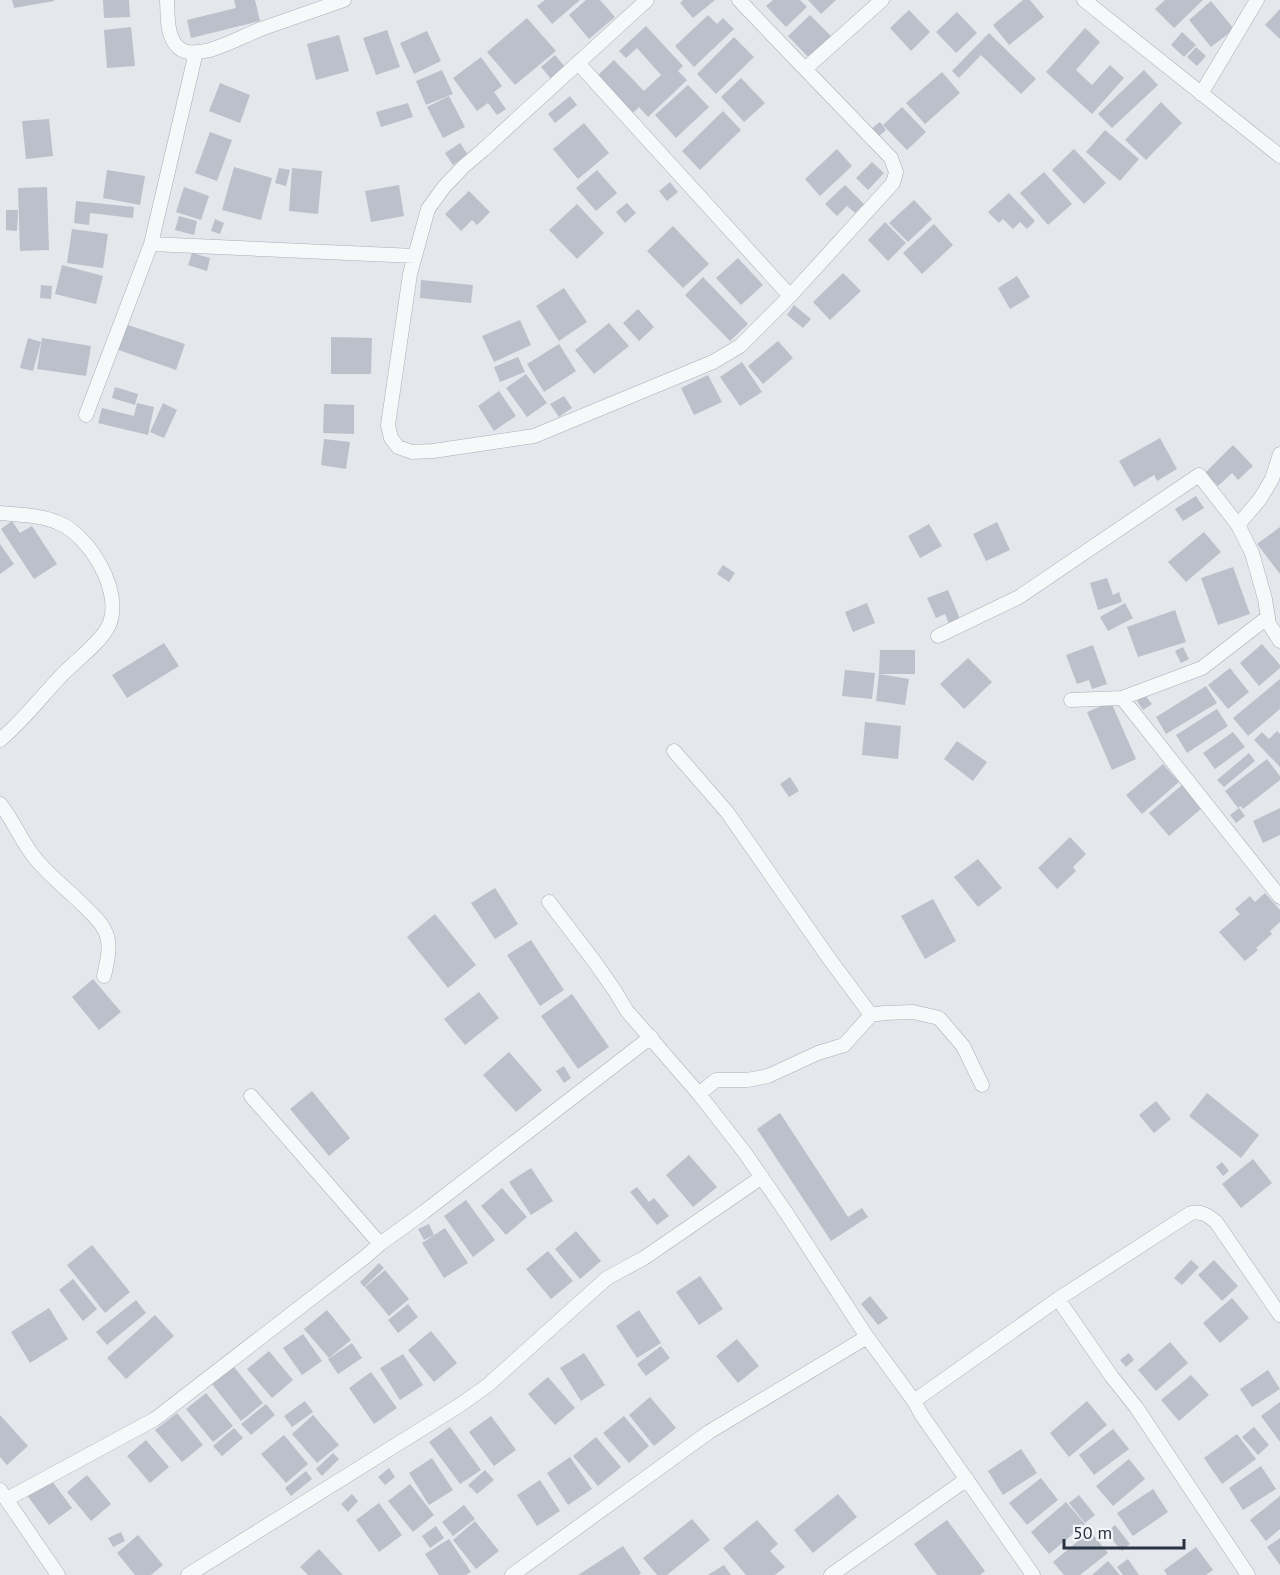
<svg xmlns="http://www.w3.org/2000/svg" width="1280" height="1575" viewBox="0 0 1280 1575" font-family="'PT Sans',sans-serif">
  <style>
    .building { fill: #bbc0ca }
    .lines { fill: none; stroke-linecap: round; stroke-linejoin: round }
    .street-casing { stroke: #a9aeb7; stroke-width: 15 }
    .street { stroke: #f7f8fa; stroke-width: 14 }
  </style>
  <rect width="100%" height="100%" fill="#e4e7ec"/>
  <path class="building" d="M12 0H54V1L14 8Z
    M103 0H129L130 17 104 18Z
    M234 0H255L260 21 191 38 187 20 236 8Z
    M545 0H580L552 24 537 6Z
    M586 0H600L615 17 589 39 569 15Z
    M683 0H715L693 18 680 3Z
    M773 0H800L807 7 786 27 766 6Z
    M808 0H836L821 14Z
    M1023 0H1030L1044 17 1009 45 993 25Z
    M1165 0H1203L1174 28 1155 9Z
    M1211 1 1234 29 1211 47 1189 20Z
    M1280 9V39L1265 25Z
    M909 10 930 32 911 51 890 28Z
    M957 12 977 33 956 53 936 32Z
    M708 15 717 24 723 18 734 29 694 67 675 46Z
    M810 15 832 37 810 59 788 36Z
    M527 18 556 51 515 85 487 52Z
    M646 26 683 66 678 71 687 80 648 117 639 107 633 113 598 75 614 60 644 91 661 75 637 48 626 58 619 51Z
    M131 27 135 66 107 68 104 30Z
    M1085 28 1100 42 1076 70 1092 85 1110 65 1124 78 1092 114 1046 72Z
    M387 30 400 67 376 75 363 38Z
    M427 31 441 61 414 74 400 43Z
    M1182 32 1196 45 1184 57 1171 45Z
    M989 33 1036 79 1021 94 981 55 959 78 952 71Z
    M339 35 349 71 316 80 307 44Z
    M734 37 754 57 716 94 697 74Z
    M1196 47 1206 56 1197 66 1187 57Z
    M555 55 566 68 551 79 541 67Z
    M481 57 502 86 494 92 506 109 497 115 488 103 477 111 453 78Z
    M442 70 453 94 426 105 416 81Z
    M1144 70 1158 85 1112 128 1098 114Z
    M942 72 960 93 925 124 906 103Z
    M741 78 765 103 744 122 721 97Z
    M220 83 250 95 240 123 209 111Z
    M688 85 709 107 676 138 655 115Z
    M449 96 465 127 443 138 427 107Z
    M570 96 577 105 555 123 548 114Z
    M1161 102 1182 123 1146 160 1125 140Z
    M408 103 413 117 381 127 376 112Z
    M902 107 926 132 907 150 883 125Z
    M723 111 741 130 700 170 682 151Z
    M49 119 53 156 26 159 22 121Z
    M880 122 886 130 878 137 871 129Z
    M584 123 609 153 578 179 553 149Z
    M1105 130 1139 159 1120 181 1086 152Z
    M210 132 232 140 217 181 195 173Z
    M460 143 468 155 453 165 445 153Z
    M837 149 852 166 820 196 805 179Z
    M1074 149 1106 183 1084 204 1052 170Z
    M872 162 884 173 868 190 856 178Z
    M234 167 272 178 261 220 222 210Z
    M279 168 290 170 286 186 275 183Z
    M292 168 322 171 318 214 289 211Z
    M107 170 145 176 140 205 103 198Z
    M597 170 617 193 596 211 576 188Z
    M1044 172 1072 204 1048 225 1020 193Z
    M670 182 678 192 667 201 659 191Z
    M399 185 404 216 371 222 365 191Z
    M845 185 864 204 855 213 847 206 837 216 825 204Z
    M47 187 49 250 20 251 18 188Z
    M184 187 209 196 201 220 176 212Z
    M469 191 490 212 477 225 472 220 461 231 445 214Z
    M1009 193 1035 221 1027 229 1020 222 1013 229 1003 219 999 223 988 212Z
    M914 200 932 219 908 242 889 223Z
    M76 201 134 207 133 218 90 213 89 225 74 223Z
    M627 203 636 213 625 223 616 212Z
    M577 204 604 233 577 259 549 230Z
    M6 210H18L17 231 6 230Z
    M179 216 197 221 194 235 175 230Z
    M215 219 224 223 220 234 211 231Z
    M885 222 906 243 888 261 868 240Z
    M934 224 953 245 922 274 903 253Z
    M673 226 709 264 683 288 647 251Z
    M72 229 108 234 103 268 67 263Z
    M192 253 210 258 207 271 188 265Z
    M738 258 763 285 741 305 716 278Z
    M62 265 103 276 96 304 55 294Z
    M843 273 861 291 830 320 813 302Z
    M1017 276 1030 297 1010 309 998 288Z
    M703 277 748 324 730 341 685 295Z
    M421 280 473 285 471 303 420 298Z
    M41 285 52 286 51 299 40 298Z
    M564 288 587 322 559 341 536 306Z
    M794 305 811 319 803 328 787 315Z
    M638 309 654 327 639 341 623 323Z
    M520 320 531 345 494 362 482 336Z
    M122 323 185 344 176 370 113 348Z
    M609 323 629 346 594 374 575 350Z
    M331 337 372 338 371 374H331Z
    M28 338 41 342 33 371 20 368Z
    M42 338 91 346 86 376 37 369Z
    M778 341 793 358 763 384 748 366Z
    M559 344 576 371 544 392 527 364Z
    M518 357 525 372 500 382 494 367Z
    M742 362 762 392 740 406 720 377Z
    M526 374 547 403 527 417 506 388Z
    M708 375 722 402 694 415 681 388Z
    M115 387 138 394 135 405 112 398Z
    M499 391 516 416 494 431 478 406Z
    M564 396 572 408 559 417 550 404Z
    M137 403 154 407 148 435 98 423 102 408 134 416Z
    M163 403 177 410 164 438 150 432Z
    M324 404 354 405V434L323 433Z
    M1160 438 1177 469 1157 481 1154 475 1134 487 1119 461Z
    M324 439 350 442 346 469 321 465Z
    M1233 445 1253 466 1238 480 1232 473 1218 486 1205 473Z
    M1196 496 1204 508 1183 521 1175 509Z
    M12 521 20 533 32 526 57 564 34 579 1 529Z
    M997 522 1010 550 986 561 973 534Z
    M929 524 942 546 920 558 908 536Z
    M1280 527V574L1257 544Z
    M1204 532 1221 552 1186 582 1168 562Z
    M0 544 14 564 0 574Z
    M723 565 735 573 729 582 717 574Z
    M1233 567 1250 614 1218 625 1201 578Z
    M1107 578 1113 595 1119 592 1122 602 1098 610 1090 583Z
    M948 590 960 619 949 624 945 614 936 618 927 598Z
    M867 603 875 623 853 632 845 612Z
    M1125 603 1133 618 1108 631 1100 617Z
    M1175 610 1186 642 1138 657 1127 627Z
    M164 643 179 666 127 698 112 675Z
    M1262 644 1280 665V668L1259 686 1240 663Z
    M1093 645 1107 684 1092 689 1089 680 1077 684 1066 655Z
    M1183 647 1189 659 1181 663 1175 651Z
    M880 650H915V674H879Z
    M968 658 992 682 964 709 940 684Z
    M1230 668 1249 692 1228 709 1208 685Z
    M845 670 875 673 872 699 842 696Z
    M879 674 909 679 905 705 876 701Z
    M1280 679V709L1248 736 1233 718Z
    M1206 686 1217 703 1166 734 1156 717Z
    M1145 695 1152 704 1143 710 1137 701Z
    M1111 702 1136 759 1112 770 1087 712Z
    M1217 709 1228 726 1187 753 1176 735Z
    M865 722 901 726 898 759 862 755Z
    M1277 731 1280 734V767L1254 740 1262 732 1269 739Z
    M1233 732 1245 747 1215 769 1203 753Z
    M957 741 987 762 973 781 944 759Z
    M1249 753 1255 761 1224 787 1217 780Z
    M1267 759 1280 776V780L1243 809 1241 806 1238 808 1225 791Z
    M1163 764 1179 782 1142 814 1126 795Z
    M790 777 799 791 789 797 780 784Z
    M1182 785 1202 808 1169 836 1149 813Z
    M1239 808 1245 816 1236 823 1230 815Z
    M1280 808V835L1263 843 1253 821Z
    M1070 837 1086 854 1073 867 1076 871 1057 889 1038 868Z
    M978 859 1002 888 978 907 954 877Z
    M495 888 518 924 495 939 471 903Z
    M1265 893 1280 910V922L1270 931 1272 934 1256 948 1258 950 1245 961 1219 932 1240 914 1235 909 1250 896 1255 902Z
    M933 899 956 941 925 959 901 916Z
    M435 914 476 965 448 988 407 937Z
    M531 940 564 990 540 1006 507 955Z
    M93 979 121 1012 99 1030 72 997Z
    M479 992 499 1018 465 1045 444 1019Z
    M572 994 609 1047 578 1069 541 1016Z
    M509 1052 542 1090 516 1112 483 1075Z
    M564 1066 571 1078 564 1083 556 1071Z
    M312 1091 350 1138 329 1156 290 1109Z
    M1207 1093 1259 1135 1241 1158 1189 1116Z
    M1156 1101 1171 1119 1154 1133 1139 1115Z
    M780 1113 848 1217 862 1208 868 1217 831 1241 757 1129Z
    M689 1155 717 1187 693 1207 666 1175Z
    M1253 1159 1272 1183 1241 1208 1222 1184Z
    M1222 1162 1229 1171 1223 1176 1216 1167Z
    M531 1168 553 1201 531 1215 509 1182Z
    M637 1187 649 1202 654 1198 669 1216 657 1225 630 1192Z
    M502 1188 527 1217 506 1235 481 1206Z
    M466 1200 495 1240 473 1257 444 1216Z
    M429 1224 434 1235 424 1240 418 1229Z
    M445 1228 468 1263 444 1278 422 1243Z
    M576 1231 601 1261 580 1279 555 1249Z
    M92 1245 130 1292 105 1313 67 1265Z
    M548 1251 573 1281 551 1299 526 1269Z
    M1191 1260 1199 1267 1182 1285 1174 1278Z
    M1214 1260 1238 1286 1222 1301 1198 1275Z
    M379 1263 384 1268 364 1287 360 1282Z
    M385 1270 409 1299 389 1316 365 1287Z
    M700 1276 723 1309 699 1325 676 1292Z
    M73 1279 97 1309 83 1321 59 1290Z
    M870 1296 888 1318 878 1325 861 1304Z
    M1232 1298 1249 1318 1220 1343 1203 1323Z
    M136 1300 146 1313 107 1345 96 1332Z
    M408 1304 418 1317 398 1333 388 1320Z
    M49 1308 68 1339 30 1363 11 1332Z
    M327 1310 351 1340 329 1358 304 1329Z
    M639 1310 661 1343 637 1358 616 1326Z
    M155 1315 174 1336 126 1379 107 1358Z
    M431 1331 457 1363 434 1382 408 1350Z
    M303 1334 322 1361 302 1375 283 1348Z
    M737 1339 759 1366 738 1383 716 1356Z
    M1170 1342 1188 1363 1156 1391 1138 1370Z
    M352 1343 362 1358 338 1374 328 1359Z
    M661 1346 670 1358 646 1376 637 1364Z
    M269 1351 293 1380 272 1398 247 1369Z
    M584 1353 605 1385 581 1401 560 1368Z
    M1129 1353 1134 1360 1126 1367 1120 1360Z
    M403 1354 423 1385 400 1400 380 1368Z
    M234 1367 263 1403 241 1421 212 1384Z
    M1268 1370 1280 1389 1252 1407 1240 1389Z
    M371 1372 397 1408 374 1424 349 1388Z
    M1191 1375 1209 1395 1179 1421 1161 1400Z
    M548 1377 575 1408 555 1425 528 1394Z
    M206 1393 233 1426 213 1442 186 1409Z
    M650 1397 676 1428 654 1446 629 1415Z
    M305 1401 313 1412 292 1427 284 1416Z
    M1087 1401 1107 1425 1069 1457 1050 1433Z
    M1280 1402V1442L1261 1416Z
    M266 1404 275 1415 251 1435 241 1424Z
    M177 1413 203 1445 182 1462 155 1430Z
    M0 1415 28 1446 7 1465 0 1457Z
    M313 1415 339 1445 317 1463 292 1434Z
    M491 1416 516 1450 494 1466 469 1432Z
    M624 1416 649 1446 629 1463 603 1433Z
    M450 1427 481 1470 460 1484 429 1442Z
    M1254 1427 1269 1445 1258 1455 1242 1437Z
    M234 1428 243 1438 222 1456 213 1446Z
    M1113 1429 1129 1449 1094 1475 1079 1455Z
    M1237 1434 1256 1459 1222 1484 1204 1458Z
    M284 1435 308 1464 286 1483 261 1454Z
    M596 1437 621 1467 598 1486 573 1456Z
    M146 1440 169 1467 150 1483 127 1456Z
    M1021 1449 1037 1473 1003 1495 988 1471Z
    M333 1453 339 1459 322 1476 316 1469Z
    M570 1457 592 1489 568 1505 547 1473Z
    M432 1458 453 1490 429 1505 409 1473Z
    M1129 1459 1145 1479 1113 1506 1096 1486Z
    M1261 1466 1276 1489 1243 1510 1229 1488Z
    M389 1468 395 1477 385 1485 378 1477Z
    M485 1470 494 1480 477 1494 468 1485Z
    M306 1471 312 1479 291 1496 285 1488Z
    M87 1475 111 1504 91 1521 67 1492Z
    M49 1477 72 1508 49 1525 26 1494Z
    M1041 1478 1058 1500 1027 1525 1009 1503Z
    M540 1480 560 1511 537 1526 517 1495Z
    M410 1484 434 1515 413 1532 388 1501Z
    M1153 1489 1168 1512 1133 1536 1117 1513Z
    M352 1494 358 1501 348 1512 341 1504Z
    M838 1494 857 1517 813 1553 794 1530Z
    M1079 1495 1095 1515 1085 1523 1069 1503Z
    M1280 1496V1529L1266 1541 1250 1520Z
    M1066 1502 1085 1524 1049 1554 1031 1532Z
    M379 1503 402 1535 379 1552 356 1520Z
    M464 1505 475 1519 453 1536 442 1522Z
    M692 1519 710 1540 667 1575H657L643 1558Z
    M757 1520 778 1544 770 1551 785 1567 775 1575H746L723 1548Z
    M947 1520 985 1571 980 1575H937L914 1544Z
    M475 1521 499 1551 476 1569 453 1540Z
    M1115 1525 1130 1544 1122 1551 1106 1533Z
    M436 1526 444 1538 430 1548 422 1536Z
    M1090 1531 1108 1553 1080 1575H1064L1053 1562Z
    M121 1532 125 1541 113 1547 108 1538Z
    M138 1535 163 1565 151 1575H135L117 1553Z
    M1280 1538V1565L1267 1547Z
    M449 1539 471 1572 466 1575H439L425 1554Z
    M623 1546 641 1573 639 1575H578Z
    M1196 1547 1213 1570 1206 1575H1167L1164 1570Z
    M319 1549 343 1575H308L300 1567Z
    M1128 1559 1139 1575H1123L1117 1567Z
    M1108 1561 1120 1575H1092Z
    M724 1565 731 1575H708Z"/>
  <g class="lines">
    <g class="street-casing">
      <path id="street" d="M167 0C168 16 166 37 179 48 187 55 200 52 210 50 227 45 244 36 261 29 289 19 316 10 344 0
        M647 0 578 63 790 296
        M739 0 805 69 882 0
        M1084 0 1280 156
        M578 63 483 150 464 166 444 187 428 209 410 274 388 425 391 438 398 447 412 452 433 451 534 436 713 362 740 346 790 296 893 183 896 172 891 158 805 69
        M1201 94 1257 0
        M151 244 415 256
        M86 415 151 244 196 52
        M0 513C19 515 41 515 59 523 90 536 125 594 108 627 99 644 74 662 60 677 40 698 23 721 0 740
        M1238 525 1260 499 1272 479 1280 454
        M938 636 1019 597 1199 475 1238 525 1252 553 1265 599 1269 624 1280 641
        M1122 698 1280 897
        M1071 700 1122 698 1202 668 1268 617
        M674 751 727 812 828 957 871 1015
        M0 804C14 821 21 841 35 858 50 877 71 892 88 910 94 916 101 922 105 931 112 944 107 962 104 976
        M549 902 594 961 615 991 627 1011 699 1094 745 1153 787 1214 867 1337 914 1401 921 1414 1033 1575
        M699 1094 716 1080H747L768 1076 818 1053 844 1045 871 1015 884 1013 913 1012 939 1018 963 1046 982 1085
        M251 1096 380 1244
        M1058 1299 1112 1377 1136 1407 1248 1575
        M914 1401 1058 1299 1191 1213C1201 1211 1208 1215 1216 1222L1280 1315
        M0 1490 58 1575
        M7 1499 155 1419 365 1257 380 1244 424 1212 651 1037
        M188 1575 460 1405 488 1385 607 1278 644 1258 762 1177
        M512 1575 709 1432 867 1337
        M831 1575 967 1479"/>
    </g>
    <use href="#street" class="street"/>
  </g>
  <path d="M1064 1539v9h120v-9" fill="none" stroke="#2b3445" stroke-width="3"/>
  <text x="1073" y="1539" font-size="18" fill="#2b3445" stroke="#f4f6f9" stroke-width="4.5" paint-order="stroke">50 m</text>
</svg>
